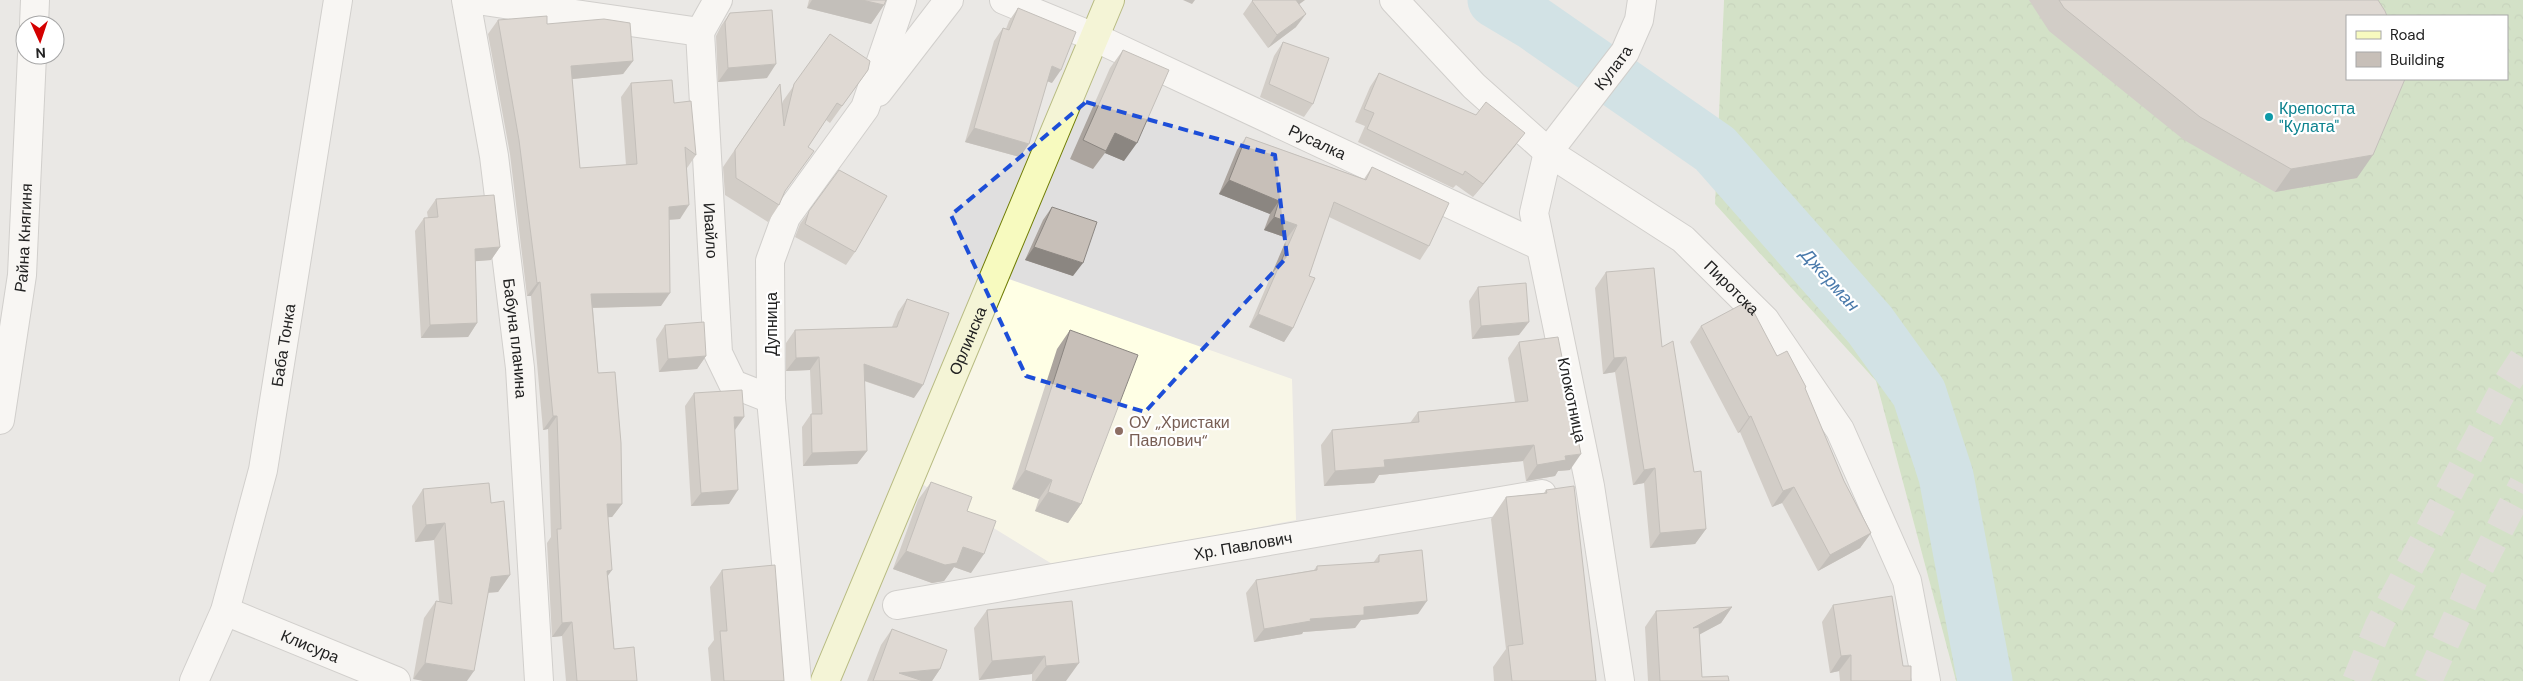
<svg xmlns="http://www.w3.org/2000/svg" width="2523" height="681" viewBox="0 0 2523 681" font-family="'DM Sans',sans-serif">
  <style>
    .residential { fill: #e0dfdf; fill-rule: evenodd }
    .education { fill: #ffffe5 }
    .forest { fill: url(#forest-crowns); fill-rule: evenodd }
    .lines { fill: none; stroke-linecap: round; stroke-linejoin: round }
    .river { stroke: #aad3df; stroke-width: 55 }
    .primary-tunnel { stroke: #c8c6c1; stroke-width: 28; stroke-dasharray: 28 14; stroke-linecap: butt }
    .street-casing { stroke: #a9a9a9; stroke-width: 30 }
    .secondary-casing { stroke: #707d05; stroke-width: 30 }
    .street { stroke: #fff; stroke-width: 28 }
    .secondary { stroke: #f7fabf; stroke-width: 28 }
    .wall { fill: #aba49e }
    .shaded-wall { fill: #8b8681 }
    .building { fill: #c7bfb8; stroke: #8b8681 }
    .marked { fill: none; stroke: #1d4ed8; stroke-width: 4; stroke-dasharray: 10 6; stroke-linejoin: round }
    .culture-dot { fill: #0f9aa8; stroke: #fff; stroke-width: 2 }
    .education-dot { fill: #8d6e63; stroke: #fff; stroke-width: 2 }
    .labels { text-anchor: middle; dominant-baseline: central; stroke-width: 4.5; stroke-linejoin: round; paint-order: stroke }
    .street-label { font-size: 16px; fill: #222; stroke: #fff }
    .culture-label { font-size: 16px; fill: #0d838f; stroke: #fff; text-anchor: start }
    .education-label { font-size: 16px; fill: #785e54; stroke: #fff; text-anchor: start }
    .water-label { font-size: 18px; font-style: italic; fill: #4a7aab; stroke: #fff }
  </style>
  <defs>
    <pattern id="forest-crowns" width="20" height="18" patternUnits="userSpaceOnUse" patternTransform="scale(1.25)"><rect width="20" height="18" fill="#add19e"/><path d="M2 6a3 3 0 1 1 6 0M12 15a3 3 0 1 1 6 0" fill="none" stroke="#95b388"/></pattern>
  </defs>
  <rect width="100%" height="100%" fill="#f2efe9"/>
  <path class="residential" d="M0 0H1724L1715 204 1876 381 1956 681H0ZM25 25H55V55H25Z"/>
  <path class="education" d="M1009 279 1292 379 1296 520 1057 567 922 484Z"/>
  <path class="forest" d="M1724 0H2523V681H1956L1876 381 1715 204ZM2347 16H2507V79H2347Z"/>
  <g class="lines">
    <path class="river" d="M1495 0 1532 22 1715 149 1870 325 1919 393 1946 476 1985 681"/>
    <path class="primary-tunnel" d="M2356 681 2379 625 2507 383 2523 358
      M2428 681 2473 581 2523 484"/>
    <g class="street-casing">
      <g id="street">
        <path id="s1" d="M466 0 494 156 520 368 539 681"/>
        <path d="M477 0 700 32"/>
        <path id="s2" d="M1004 0 1094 37 1540 246"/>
        <path id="s3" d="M1394 0 1474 86 1548 152 1683 239 1765 320 1840 430 1907 581 1926 681"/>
        <path d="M34 25 35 0"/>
        <path id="s4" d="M700 32 718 353 733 384 771 399"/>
        <path d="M700 32 718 0"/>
        <path d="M878 92 949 0"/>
        <path id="s5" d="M0 420 22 275 32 55"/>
        <path id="s6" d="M897 605 1542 494"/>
        <path id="s7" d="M225 611 396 681"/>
        <path id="s8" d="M194 681 225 611 263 470 338 0"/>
        <path d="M797 681 771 399 770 261 786 217 865 108 902 0"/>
        <path id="s9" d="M1620 681 1590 486 1534 213 1548 152 1625 52 1639 20 1642 0"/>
      </g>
    </g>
    <g class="secondary-casing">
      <g id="secondary">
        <path id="s10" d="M825 681 1110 0"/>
      </g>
    </g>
    <use href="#street" class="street"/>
    <use href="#secondary" class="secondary"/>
  </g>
  <path class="wall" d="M809 0H886L884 5 871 24 807 8Z
    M2029 0H2378L2357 178 2275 192 2184 140 2049 31Z
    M1252 1 1298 4 1296 27 1268 48 1243 14Z
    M1018 8 1052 83 1047 81 1020 157 965 142 994 41 1003 28 1006 29 1009 21Z
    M730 13 767 78 718 82 716 36 721 26Z
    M498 20 547 24 633 61 623 74 572 79 580 168 626 165 621 97 631 83 674 103 696 155 687 168 680 219 669 220 661 306 593 308 598 373 622 504 612 517H608V576L614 649 637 681H566L562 636 552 637 547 543 551 537 548 429 543 430 531 296H527L510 154 488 34Z
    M830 34 868 70 830 123 826 120 808 147 784 192 779 205 768 222 725 195 723 167 780 84 782 104 783 101Z
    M1283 42 1313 104 1304 117 1260 97 1274 56Z
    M1123 50 1124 161 1105 153 1093 169 1070 159 1110 68Z
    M1379 73 1515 146 1473 197 1456 185 1453 188 1358 142 1365 126 1355 122 1370 87Z
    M1246 137 1364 179 1372 167 1429 246 1420 260 1329 217 1309 276 1293 328 1284 342 1249 327 1287 238 1264 230 1270 214 1219 194 1237 150Z
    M839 170 855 252 846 265 795 237 800 224Z
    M436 199 500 247 491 260 475 261 477 323 468 337 421 338 415 231 424 218H428L427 212Z
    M1052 207 1073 276 1025 260 1043 220Z
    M1606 272 1662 347 1694 472 1706 529 1695 544 1650 548 1644 483 1633 485 1615 372 1603 374 1595 288Z
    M1478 287 1519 335 1472 339 1469 301Z
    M907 299 914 398 864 381 867 451 857 464 803 466 802 427 811 414H812L810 370 786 371V343L795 330 892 327 898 312Z
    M665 325 706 356 697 369 659 372 656 339Z
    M1701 326 1777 356 1806 387 1805 389 1844 481 1871 533 1860 548 1818 571 1782 503 1772 507 1740 432 1738 433 1690 342Z
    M1070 330 1081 504 1068 523 1035 511 1039 499 1012 489 1057 349Z
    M1519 342 1570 470 1558 471 1555 476 1526 481 1523 461 1379 475 1374 483 1324 486 1321 445 1332 430 1410 423 1418 412 1515 402 1508 358Z
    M694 393 734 430 729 504 691 506 685 406Z
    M931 482 967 511 971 573 954 567 944 581 932 583 893 569 918 500Z
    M423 489 491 503 510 575 498 592 488 593 413 679 424 618 436 601H439L434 540 415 542 412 506Z
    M1546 490 1596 681H1494L1493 667 1506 649 1491 519 1506 497 1544 493Z
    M1379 555 1418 614 1361 620 1355 628 1303 632 1302 634 1254 642 1246 593 1256 580 1314 570 1317 566 1373 563Z
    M722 570 784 681H711L708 648 714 640 710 587Z
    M1072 601 1066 681H1032V674L979 680 974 628 987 610Z
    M1833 605 1903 666 1911 681H1840L1839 671 1830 673 1822 622Z
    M1732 607 1721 623 1699 634 1702 677 1729 681H1648L1645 627 1656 611Z
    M892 629 940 669 932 681H867L881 645Z"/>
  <path class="shaded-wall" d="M812 0H862L884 5 871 24 807 8Z
    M1183 0H1195L1192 4Z
    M1296 0H1305L1286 14Z
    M1306 14 1296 27 1268 48 1277 35Z
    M633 61 623 74 562 80 571 66Z
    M776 64 767 78 718 82 728 68Z
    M1052 66 1061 70 1052 83 1042 79Z
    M974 128 1029 144 1020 157 965 142Z
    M1115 133 1137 143 1124 161 1105 153Z
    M1525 133 1515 146 1473 197 1483 184Z
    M2373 155 2357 178 2275 192 2291 169Z
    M1229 180 1279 201 1270 214 1219 194Z
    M689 205 680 219 659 220 669 207Z
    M1274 217 1297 225 1287 238 1264 230Z
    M500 247 491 260 466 262 475 249Z
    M1034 247 1083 263 1073 276 1025 260Z
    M540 282 531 296H527L537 283Z
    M670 293 661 306 582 308 591 294Z
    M1258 314 1293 328 1284 342 1249 327Z
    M1529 322 1519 335 1472 339 1481 326Z
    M477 323 468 337 421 338 430 325Z
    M706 356 697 369 659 372 668 359Z
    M819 357 810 370 786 371 796 358Z
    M1626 357 1615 372 1603 374 1614 358Z
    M864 364 923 385 914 398 854 377Z
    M553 416H557L548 429 543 430Z
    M1751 416 1740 432 1738 433 1749 417Z
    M734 417H744L735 430Z
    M1534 445 1523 461 1379 475 1374 483 1324 486 1335 471 1384 460Z
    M867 451 857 464 803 466 812 453Z
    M1581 454 1570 470 1558 471 1555 476 1526 481 1537 465 1565 456Z
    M1655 468 1644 483 1633 485 1644 470Z
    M1025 470 1052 480 1039 499 1012 489Z
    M1794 487 1782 503 1772 507 1783 491Z
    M738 490 729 504 691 506 701 493Z
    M1048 492 1081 504 1068 523 1035 511Z
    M607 504H622L612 517 597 518Z
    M445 523 434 540 415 542 426 525Z
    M1706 529 1695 544 1650 548 1660 533Z
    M1871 533 1860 548 1818 571 1830 555Z
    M963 547 984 554 971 573 954 567 944 581 932 583 893 569 906 551Z
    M612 570 602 584 607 571Z
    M510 575 498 592 479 593 491 577Z
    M1427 601 1418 614 1361 620 1355 628 1303 632 1302 634 1254 642 1264 629 1364 607Z
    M1732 607 1721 623 1682 644 1693 628Z
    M572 622 562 636 552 637 562 623Z
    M1851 655 1839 671 1830 673 1841 656Z
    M1045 656 1032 674 979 680 992 661Z
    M425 663 474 671 467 681H423L413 679Z
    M1079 663 1066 681H1035L1046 666Z
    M940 669 932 681H893L899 673Z"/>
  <path class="building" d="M862 0H886L884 5Z
    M1253 0H1296L1306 14 1277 35 1252 1Z
    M2059 0H2378L2385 11 2387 16H2347V79H2405L2373 155 2291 169 2200 117 2064 8Z
    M1018 8 1076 32 1061 70 1052 66 1029 144 974 128 1003 28 1009 30Z
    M772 10 776 64 728 68 725 22 730 13Z
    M547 16V24L604 19 630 23 633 61 571 66 580 168 637 164 631 83 672 80 674 103 691 101 696 155 685 147 689 205 669 207 670 293 591 294 598 373 615 372 621 443 622 504H607L612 570 607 571 614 649 634 647 637 681H577L572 622 562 623 557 529H561L557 416H553L540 282 537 283 519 140 498 20Z
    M830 34 870 61 868 70 842 106 837 103 808 147 814 151 785 191 779 205 736 178 735 150 780 84 784 126 794 84Z
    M1283 42 1329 58 1313 104 1269 84Z
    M1123 50 1169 70 1137 143 1115 133 1106 151 1083 140Z
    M1379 73 1476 115 1486 102 1525 133 1483 184 1465 171 1463 175 1367 129 1374 113 1364 109Z
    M1246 137 1366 180 1372 167 1449 203 1429 246 1334 202 1309 276 1315 278 1293 328 1258 314 1297 225 1274 217 1279 201 1229 180Z
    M839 170 887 196 855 252 805 224 809 211Z
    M494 195 500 247 475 249 477 323 430 325 424 218 438 217 436 199Z
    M1052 207 1097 222 1083 263 1034 247Z
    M1654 268 1662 347 1673 341 1694 472 1701 471 1706 529 1660 533 1655 468 1644 470 1626 357 1614 358 1606 272Z
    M1526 283 1529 322 1481 326 1478 287Z
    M907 299 949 313 923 385 864 364 867 451 812 453 811 414H822L819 357 796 358 795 330 897 327Z
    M1748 301 1777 356 1787 351 1806 387 1805 388 1844 481 1871 533 1830 555 1794 487 1783 491 1751 416 1749 417 1701 326Z
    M704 322 706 356 668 359 665 325Z
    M1070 330 1138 355 1081 504 1048 492 1052 480 1025 470Z
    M1558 337 1581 454 1565 456 1566 460 1537 465 1534 445 1384 460 1385 467 1335 471 1332 430 1419 422 1418 412 1528 401 1519 342Z
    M742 390 744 417H734L738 490 701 493 694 393Z
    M931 482 972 497 967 511 996 521 984 554 963 547 957 563 945 565 906 551Z
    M489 483 491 503 504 501 510 575 491 577 474 671 425 663 436 601 452 604 445 523 426 525 423 489Z
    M1574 486 1596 681H1512L1508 646 1523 644 1506 497 1547 493 1546 490Z
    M1422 550 1427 601 1364 607V615L1310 619 1311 621 1264 629 1256 580 1317 570V566L1379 562V555Z
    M775 565 784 681H724L720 631H727L722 570Z
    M1892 596 1903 666H1911V681H1851V655L1841 656 1833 605Z
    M1072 601 1079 663 1046 666 1045 656 992 661 987 610Z
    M1732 607 1693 628 1699 627 1702 677 1728 676 1729 681H1660L1656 611Z
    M892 629 947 650 940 669 899 673 923 681H873Z"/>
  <path d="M0 0H2523V681H0ZM1086 102 1275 155 1287 257 1145 412 1026 376 951 215Z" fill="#f2efe9" fill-opacity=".55" fill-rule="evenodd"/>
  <path class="marked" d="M1086 102 1275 155 1287 257 1145 412 1026 376 951 215Z"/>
  <circle class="culture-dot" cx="2269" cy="117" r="5"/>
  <circle class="education-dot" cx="1119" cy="431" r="5"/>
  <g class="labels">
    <g class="street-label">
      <text stroke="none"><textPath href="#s9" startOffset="645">Кулата</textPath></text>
      <text stroke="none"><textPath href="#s2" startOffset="344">Русалка</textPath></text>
      <text stroke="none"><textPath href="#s4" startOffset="199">Ивайло</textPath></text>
      <text stroke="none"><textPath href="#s5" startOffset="184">Райна Княгиня</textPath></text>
      <text stroke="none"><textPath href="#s3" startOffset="446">Пиротска</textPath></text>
      <text transform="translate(771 324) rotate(-90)">Дупница</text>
      <text stroke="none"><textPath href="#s1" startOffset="342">Бабуна планина</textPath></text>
      <text stroke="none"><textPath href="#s10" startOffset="369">Орлинска</textPath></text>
      <text stroke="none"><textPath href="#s8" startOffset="349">Баба Тонка</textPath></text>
      <text transform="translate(1572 400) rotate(78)">Клокотница</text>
      <text stroke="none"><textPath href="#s6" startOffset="351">Хр. Павлович</textPath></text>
      <text stroke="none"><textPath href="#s7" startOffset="92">Клисура</textPath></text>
    </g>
    <g class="culture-label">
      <text x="2279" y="108">Крепостта<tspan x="2279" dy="18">"Кулата"</tspan></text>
    </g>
    <g class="education-label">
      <text x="1129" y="422">ОУ „Христаки<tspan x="1129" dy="18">Павлович“</tspan></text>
    </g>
    <g class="water-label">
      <text transform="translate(1830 280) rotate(48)">Джерман</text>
    </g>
  </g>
  <rect x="2346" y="15" width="162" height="65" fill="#ffffff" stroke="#a7a7a7"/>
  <rect x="2356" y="31" width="25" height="8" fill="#f7fabf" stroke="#a7a7a7"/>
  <text x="2390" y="40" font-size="15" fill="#222222">Road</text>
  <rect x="2356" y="52" width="25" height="15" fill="#c7bfb8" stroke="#a7a7a7"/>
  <text x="2390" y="65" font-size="15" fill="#222222">Building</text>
  <g transform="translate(40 40) rotate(177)"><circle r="24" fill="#ffffff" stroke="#a7a7a7"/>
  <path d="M0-4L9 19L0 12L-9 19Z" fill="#d40000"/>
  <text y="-8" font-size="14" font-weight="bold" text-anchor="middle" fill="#222222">N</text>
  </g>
</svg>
